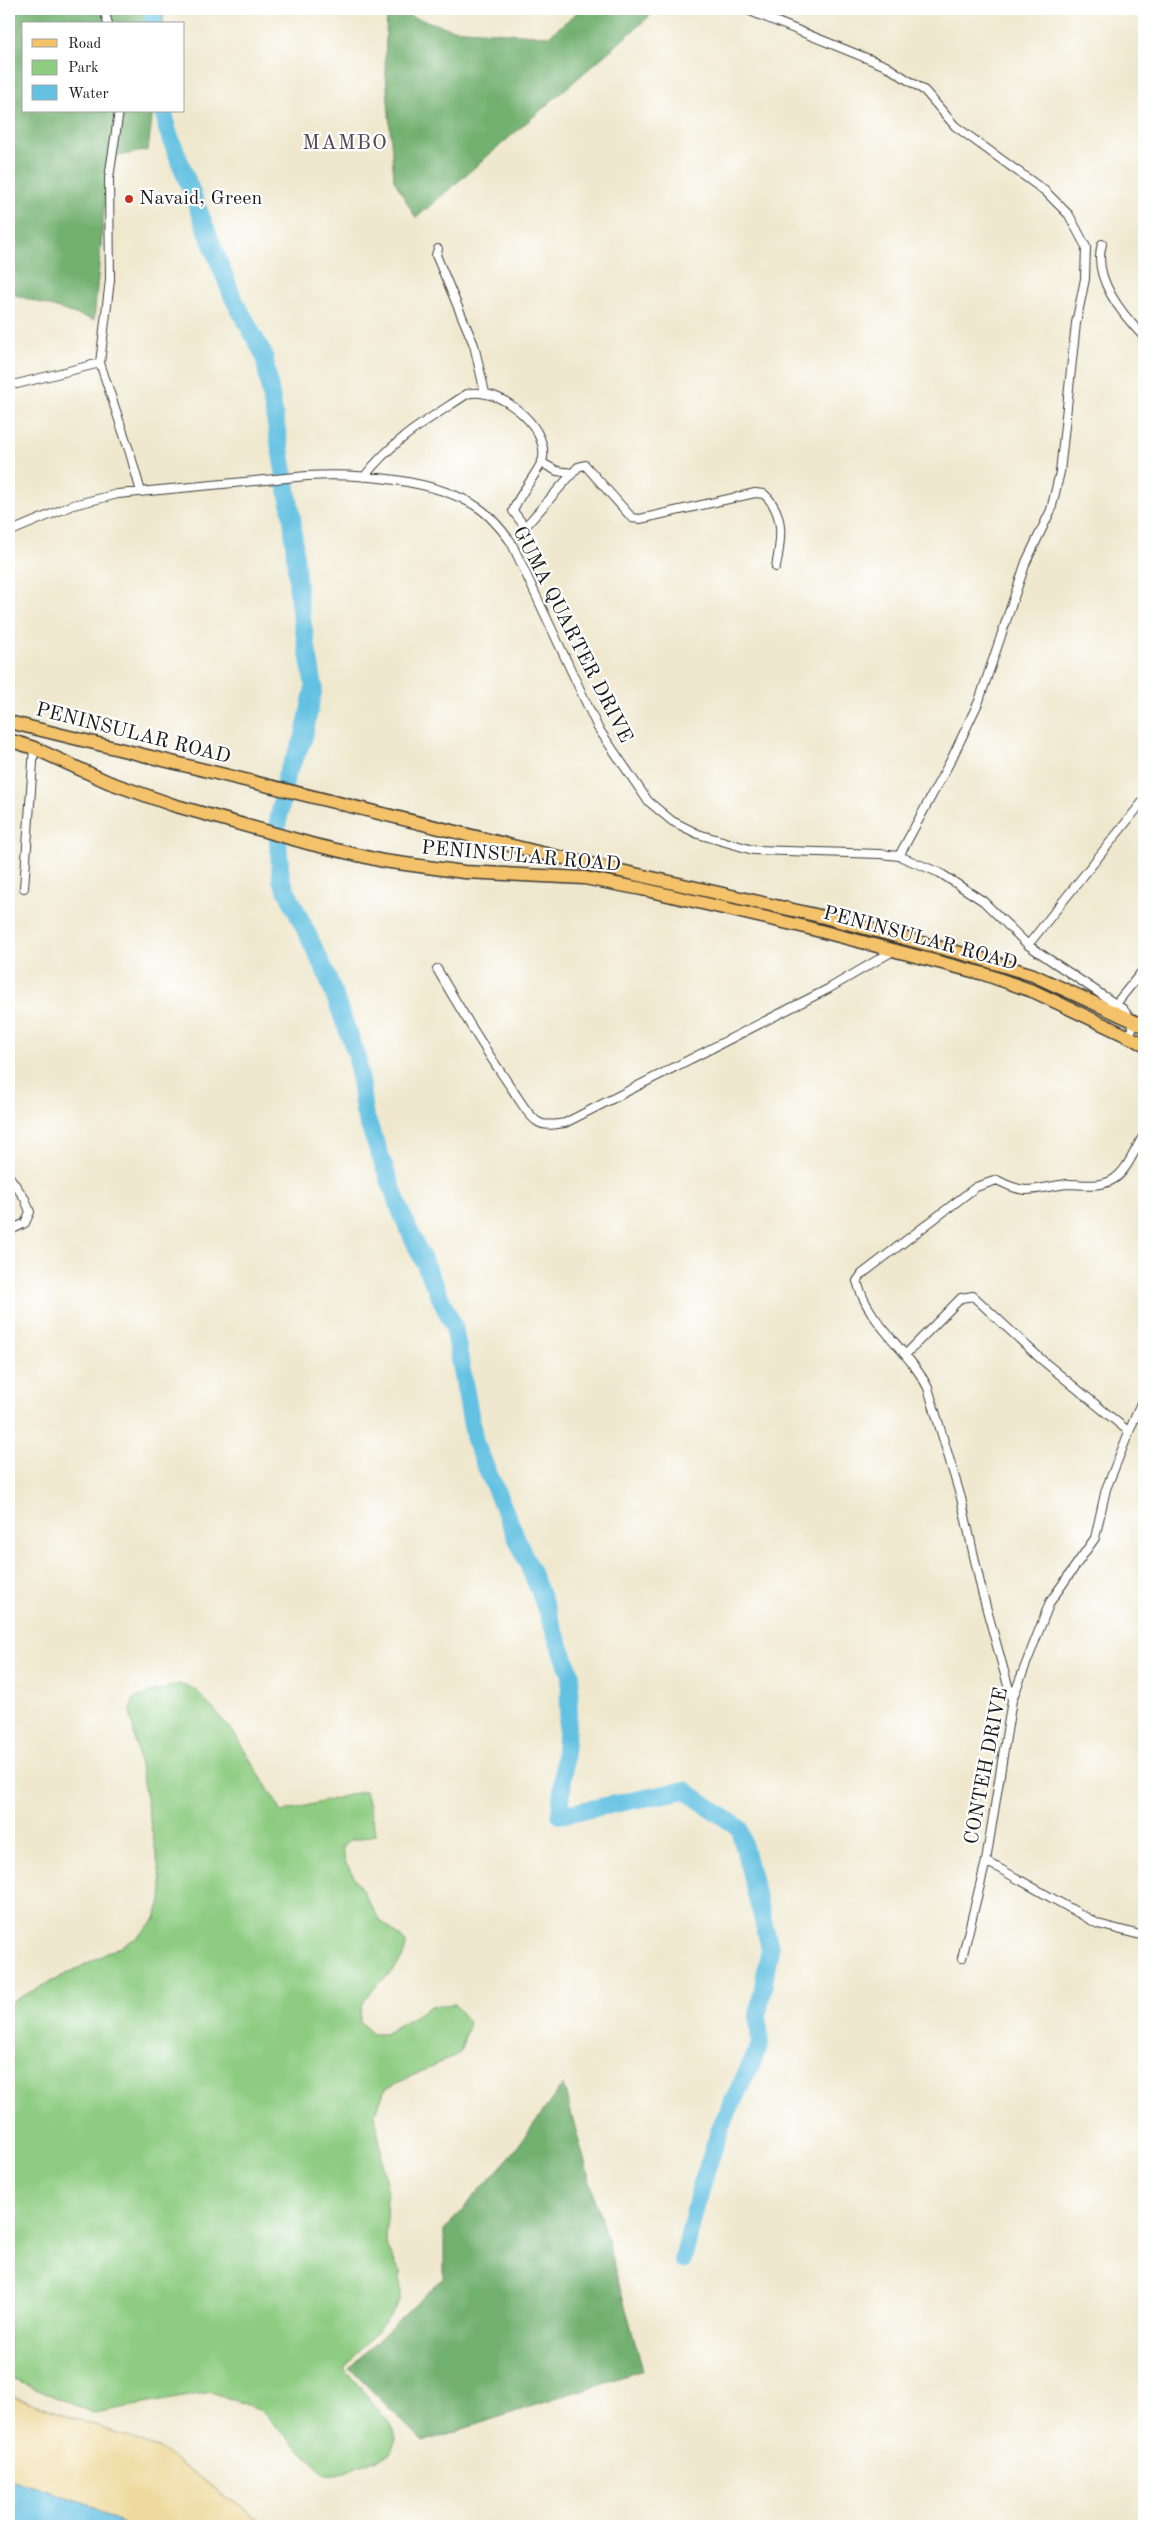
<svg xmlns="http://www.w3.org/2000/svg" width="1153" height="2535" viewBox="0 0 1153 2535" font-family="'Old Standard TT',serif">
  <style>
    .green { fill: #8ecc82; stroke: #55744f }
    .forest { fill: #72b070; stroke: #476646 }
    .sand { fill: #eeda9e; stroke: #857b5d }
    .water { fill: #64c1e2; stroke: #406e7f }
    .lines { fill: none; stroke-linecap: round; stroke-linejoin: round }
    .river { stroke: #64c1e2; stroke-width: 18 }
    .minor-casing { stroke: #3c3b37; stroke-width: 10 }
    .primary-casing { stroke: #3c3b37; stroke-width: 15 }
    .minor { stroke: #fff; stroke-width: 8 }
    .primary { stroke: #f3c26a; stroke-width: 12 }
    .poi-dot { fill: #c8321e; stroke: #fff; stroke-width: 2 }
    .labels { text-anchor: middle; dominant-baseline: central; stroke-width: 4.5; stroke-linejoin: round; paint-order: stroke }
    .poi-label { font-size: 20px; fill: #1c1c1c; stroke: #fff; text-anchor: start }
    .street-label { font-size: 20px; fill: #1c1c1c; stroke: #fff }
    .neighbourhood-label { font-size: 21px; letter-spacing: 1px; fill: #534855; stroke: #fff }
  </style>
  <rect width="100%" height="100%" fill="#fff"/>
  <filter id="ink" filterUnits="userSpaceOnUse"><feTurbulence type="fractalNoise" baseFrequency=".02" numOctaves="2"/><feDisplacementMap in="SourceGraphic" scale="10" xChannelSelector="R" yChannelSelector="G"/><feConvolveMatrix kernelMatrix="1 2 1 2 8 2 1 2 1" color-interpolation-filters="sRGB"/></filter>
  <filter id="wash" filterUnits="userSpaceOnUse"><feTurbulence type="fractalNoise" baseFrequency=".0096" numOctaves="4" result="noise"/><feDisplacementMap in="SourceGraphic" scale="20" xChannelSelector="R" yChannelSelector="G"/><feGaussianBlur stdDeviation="1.12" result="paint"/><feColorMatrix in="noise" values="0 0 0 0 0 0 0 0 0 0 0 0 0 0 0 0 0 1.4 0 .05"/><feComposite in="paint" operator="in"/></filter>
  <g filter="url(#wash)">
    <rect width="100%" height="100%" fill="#efe8ce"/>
    <path class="green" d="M179 1684 195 1689 234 1733 282 1812 365 1791 376 1835 351 1840 342 1847 345 1861 379 1919 406 1942C407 1975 357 1986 360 2021L372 2034H384L431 2006 455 2004 469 2023 460 2053 385 2089 375 2114 387 2188 386 2244 400 2272 401 2298 388 2319 344 2368 390 2424 397 2439 390 2454 337 2475H325L259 2409 211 2392 94 2413 9 2378V2003L135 1939 156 1919 163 1892 130 1711 133 1699Z"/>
    <path class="forest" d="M9 9H164L163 24H24V111H153L148 150 109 158 94 320 9 293Z
      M387 9 452 29 549 36 581 9H658L416 218 394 180 385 61Z
      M563 2084 643 2370 423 2442 349 2368 444 2277V2230L513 2153Z"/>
    <path class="sand" d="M9 2395 158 2448 268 2526H127L86 2503 9 2479Z"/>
    <path class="water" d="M9 2479 86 2503 127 2526H9Z"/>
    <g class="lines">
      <path class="river" d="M152 24 154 9
        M164 111 167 129 233 298 264 355 292 518 299 603 314 687 303 740 286 776 277 828 281 879 326 973 357 1056 364 1112 402 1215 454 1327 475 1442 537 1585 571 1675 560 1815 685 1790 739 1828 770 1948 758 2015 760 2045 722 2124 700 2189 683 2260"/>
    </g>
  </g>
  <g filter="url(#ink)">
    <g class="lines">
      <g class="minor-casing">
        <path id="minor" d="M104 9 108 24
          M745 9 886 66 925 91 955 126 1045 191 1069 215 1086 247 1085 279 1076 323 1060 472 1051 510 1026 562 979 701 952 758 899 856
          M119 111 109 178 110 280 100 363 130 453 141 492
          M1102 244C1092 278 1122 314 1144 337
          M438 249 436 255 474 345 485 393
          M17 384 100 363
          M542 463 557 471 573 473
          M364 477C393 439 428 420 467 394 497 385 548 425 543 458 541 469 518 495 513 511L525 527 578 467 585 465 632 518 640 519 755 493 764 494C786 514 781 541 776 567
          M9 532 73 505 118 494 307 476C357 473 436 479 479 508 492 517 502 530 511 542L598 728 648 801 672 821 698 834 753 850 880 854 899 856 940 873 983 901 1028 945 1123 1009 1134 1023 1129 1037
          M24 888 34 748
          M1028 945 1144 800
          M437 969C460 1009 484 1048 510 1086 518 1097 527 1115 538 1122 546 1127 557 1124 565 1123L828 989 893 951
          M1115 1005 1144 969
          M9 1176 25 1199 30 1212 25 1223 9 1231
          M905 1355 961 1298 973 1296 1042 1360 1128 1431
          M1012 1700 982 1592 961 1498 928 1388C909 1350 868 1324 857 1281L862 1274 976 1187 997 1180C1007 1185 1015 1189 1026 1190 1040 1190 1054 1185 1068 1184 1083 1184 1100 1188 1114 1179 1128 1170 1135 1148 1144 1135
          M986 1861 1098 1924 1144 1936
          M962 1958 986 1861 1012 1700 1050 1602 1095 1538 1106 1489 1144 1395"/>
      </g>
      <g class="primary-casing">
        <path id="primary" d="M9 722 537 852 824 917 979 958 1033 975 1144 1026
          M9 740 34 748 108 782 173 805 311 844 383 861 464 872 584 878 642 889 801 926 984 974 1035 992 1144 1044"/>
      </g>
      <use href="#minor" class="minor"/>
      <use href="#primary" class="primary"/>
    </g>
  </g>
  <circle class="poi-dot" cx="129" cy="199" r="5"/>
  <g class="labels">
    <g class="poi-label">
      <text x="139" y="199">Navaid, Green</text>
    </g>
    <g class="street-label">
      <text transform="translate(572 635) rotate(63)">GUMA QUARTER DRIVE</text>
      <text transform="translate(133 734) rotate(14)">PENINSULAR ROAD</text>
      <text transform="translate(521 857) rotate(5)">PENINSULAR ROAD</text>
      <text transform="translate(920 939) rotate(15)">PENINSULAR ROAD</text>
      <text transform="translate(987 1766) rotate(-79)">CONTEH DRIVE</text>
    </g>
    <g class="neighbourhood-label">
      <text x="345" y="143">MAMBO</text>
    </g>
  </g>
  <rect width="1153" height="2535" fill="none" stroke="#fff" stroke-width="30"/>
  <rect x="22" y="22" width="162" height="90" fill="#ffffff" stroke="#a4a4a4"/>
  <rect x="32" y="39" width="25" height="8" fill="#f3c26a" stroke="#a4a4a4"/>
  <text x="68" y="48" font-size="15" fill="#1c1c1c">Road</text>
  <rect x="32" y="60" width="25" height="15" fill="#8ecc82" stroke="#a4a4a4"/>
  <text x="68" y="72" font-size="15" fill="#1c1c1c">Park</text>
  <rect x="32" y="85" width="25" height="15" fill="#64c1e2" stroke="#a4a4a4"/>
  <text x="68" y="98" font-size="15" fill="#1c1c1c">Water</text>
</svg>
